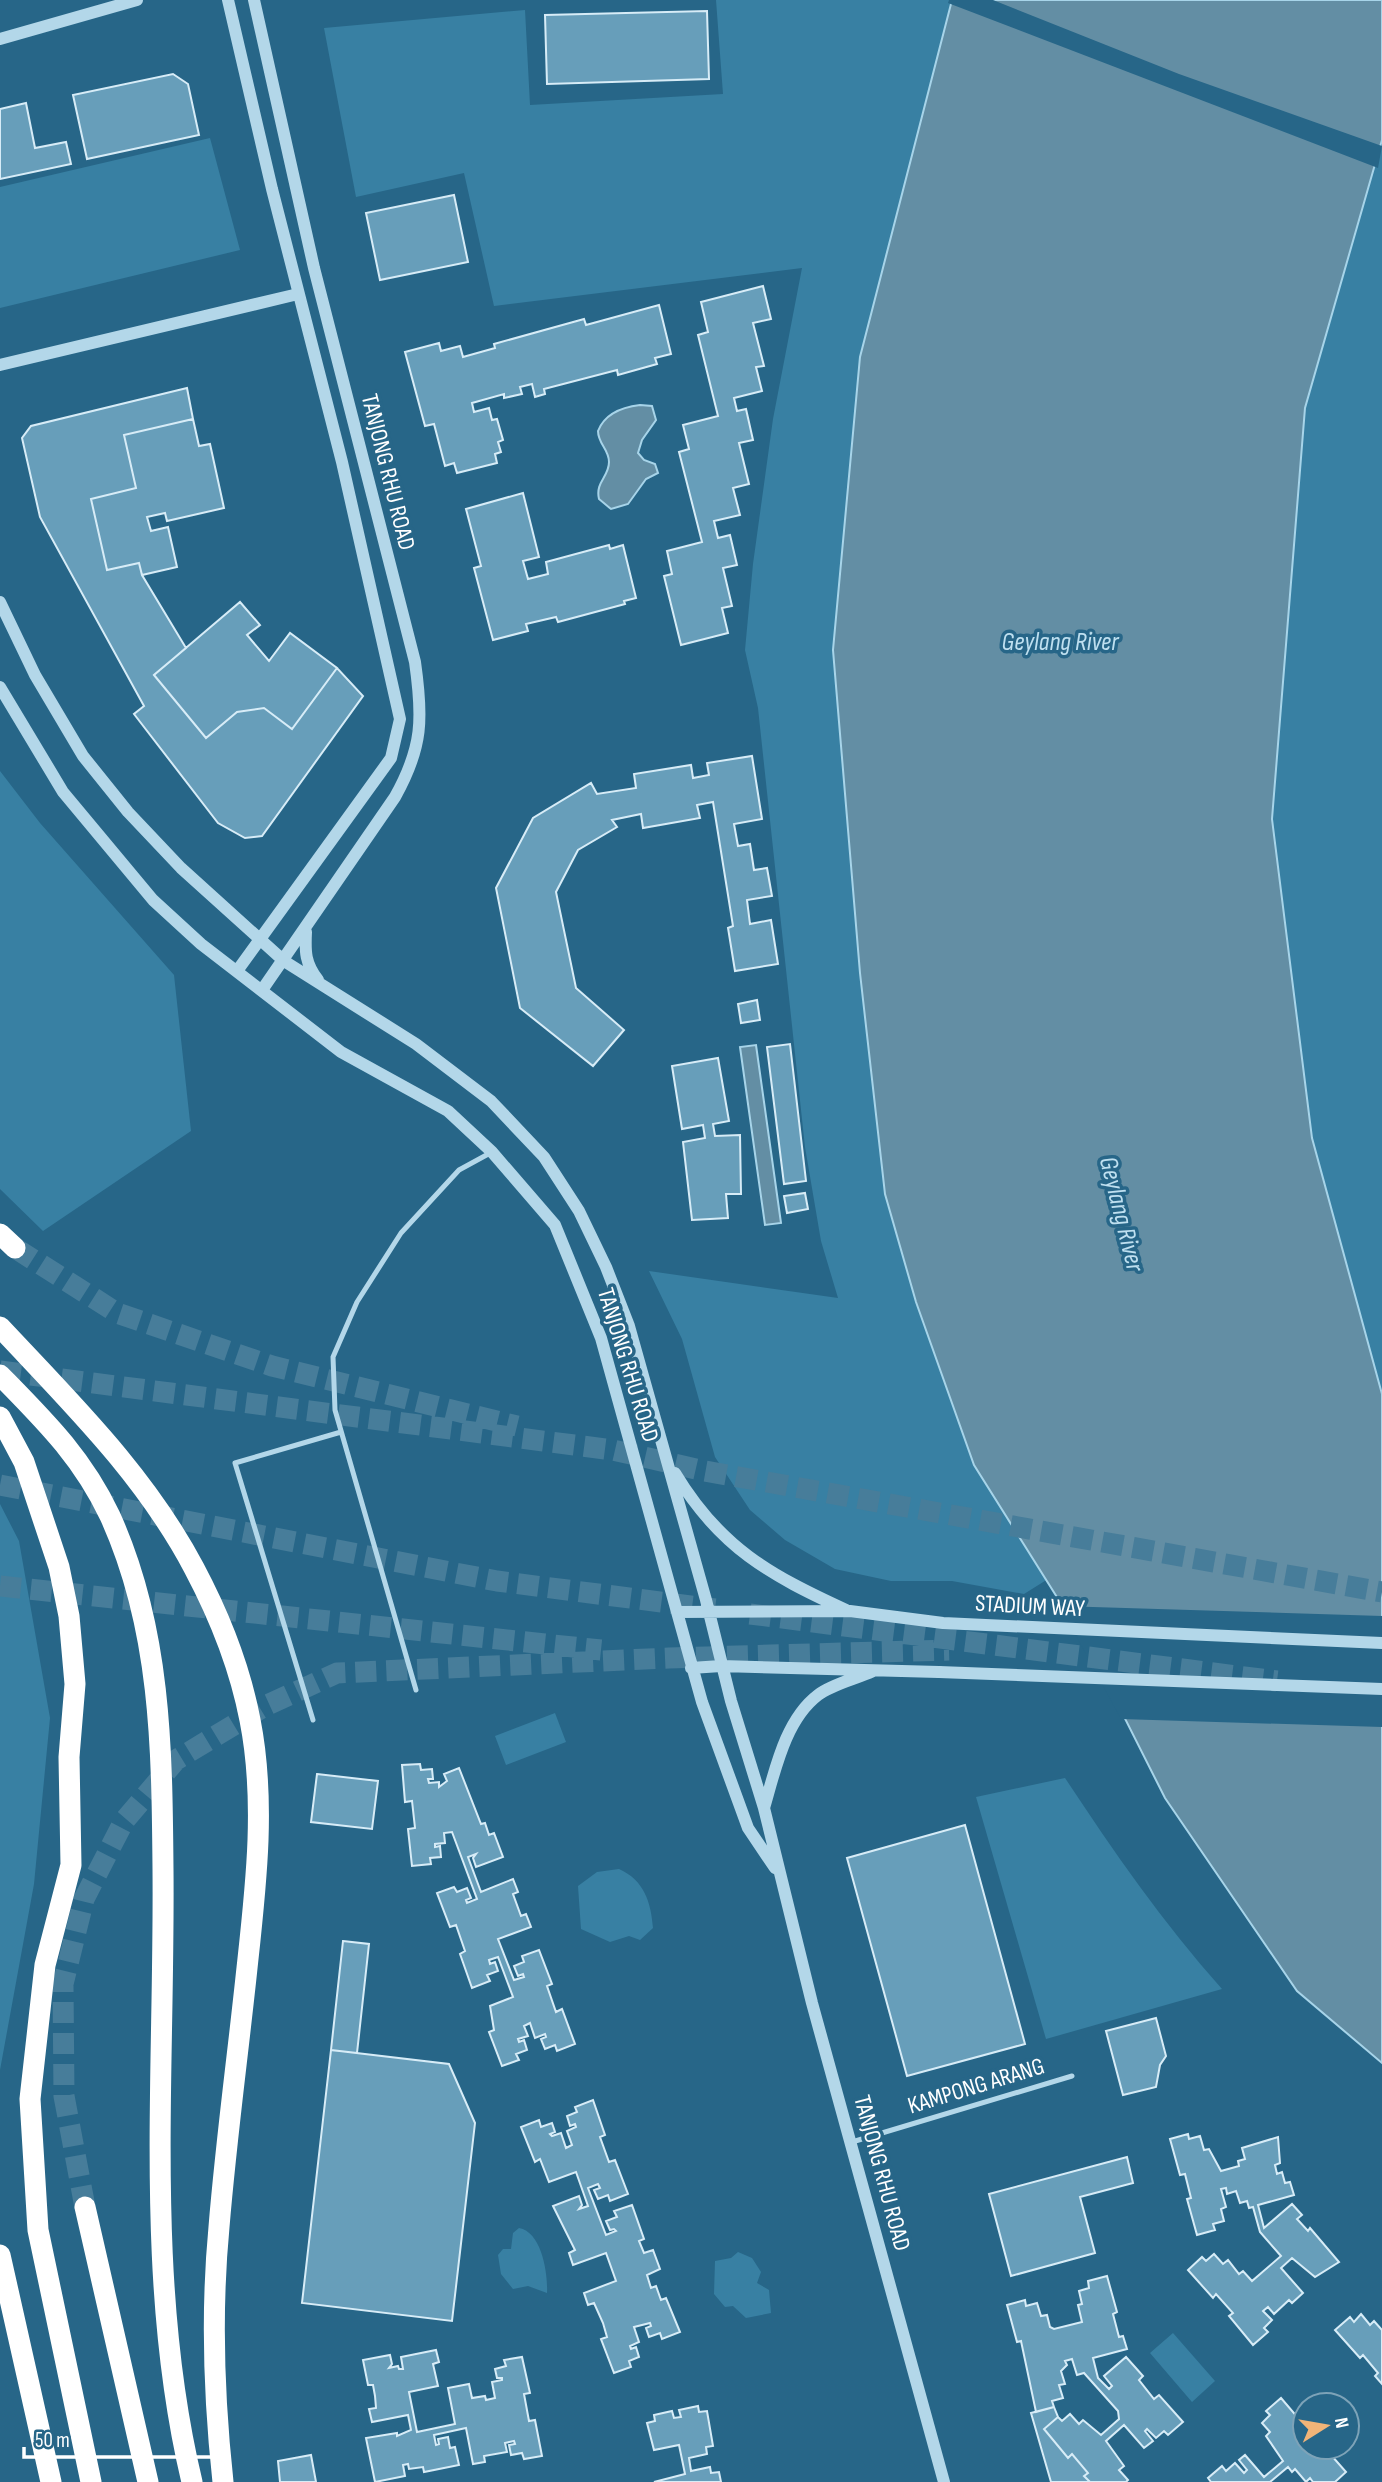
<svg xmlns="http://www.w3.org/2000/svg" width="1382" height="2482" viewBox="0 0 1382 2482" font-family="'Sofia Sans Condensed',sans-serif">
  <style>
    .green { fill: #3880a3 }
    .water { fill: #638ea4; stroke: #a7d4e9; stroke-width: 2 }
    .pier { fill: #276688 }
    .building { fill: #679eba; stroke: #d7ecf7; stroke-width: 2 }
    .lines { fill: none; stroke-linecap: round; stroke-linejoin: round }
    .motorway-tunnel { stroke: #477d9a; stroke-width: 21; stroke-dasharray: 21 10; stroke-linecap: butt }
    .service { stroke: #b3d7e9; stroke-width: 5 }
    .tertiary { stroke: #b3d7e9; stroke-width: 12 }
    .motorway { stroke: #fff; stroke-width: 21 }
    .tertiary-bridge { stroke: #b3d7e9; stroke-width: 12 }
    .labels { text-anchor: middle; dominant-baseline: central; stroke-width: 7; stroke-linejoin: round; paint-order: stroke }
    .street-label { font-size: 24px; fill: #fff; stroke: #276688 }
    .water-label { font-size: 26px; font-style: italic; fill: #bfe0f0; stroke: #276688 }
  </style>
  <rect width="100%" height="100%" fill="#276688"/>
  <path class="green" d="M716 0H952L860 357 974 1465 1048 1579 1024 1594 952 1581H891L835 1569 785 1540 750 1510 715 1457 682 1339 649 1271 838 1298 821 1241 805 1147 758 708 745 650 753 564 773 419 802 268 494 306 464 173 356 197 324 28 525 10 530 105 723 94Z
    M210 138 240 250 0 308V187Z
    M1382 140V1394L1312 1138 1272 819 1305 408Z
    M0 771 40 823 174 975 191 1131 43 1231 0 1189Z
    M0 1504 19 1541 50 1718 34 1884 0 2070Z
    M555 1713 566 1742 506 1765 495 1736Z
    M1065 1778C1114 1852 1163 1923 1222 1989L1046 2039 976 1797Z
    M619 1869C644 1880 651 1902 653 1928L640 1940 629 1936 610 1942 581 1929 578 1886 597 1872Z
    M519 2228C542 2232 548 2274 547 2293L528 2286 513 2289 501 2274 498 2255 503 2249H511L513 2233Z
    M738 2252 752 2258 761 2272 757 2283 769 2290 771 2313 746 2318 733 2306 725 2307 714 2294 715 2261 731 2258Z
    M1173 2333 1215 2381 1192 2402 1150 2353Z"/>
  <path class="water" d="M952 0H1382V140L1305 408 1272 819 1312 1138 1382 1394V2063L1297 1991 1165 1798 1092 1653 974 1465 916 1302 885 1194 860 973 833 650 860 357Z
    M640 405 652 406 656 420 642 440 638 453 644 460 655 464 658 473 646 479 628 504 611 509 599 499C595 482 609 477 609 462 609 449 598 444 598 431 605 413 623 407 640 405Z
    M756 1045 781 1223 765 1225 740 1047Z"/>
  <path class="pier" d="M949 0H993L1179 74 1382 146 1378 168 948 3Z
    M1060 1606 1382 1616V1727L1121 1719Z"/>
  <path class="building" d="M707 11 709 79 547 84 545 15Z
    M173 74 188 84 199 135 87 159 73 95Z
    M26 103 35 148 66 142 71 164 0 179V109Z
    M454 195 468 262 380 280 366 213Z
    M763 286 771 319 753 323 764 366 756 367 762 391 734 398 737 411 746 409 753 440 739 443 749 484 733 488 740 515 714 521 718 538 730 535 737 565 723 568 732 606 722 608 728 633 681 645 664 576 672 574 667 551 702 542 679 452 689 449 683 425 718 416 698 335 708 332 701 302Z
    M659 305 671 354 655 358 657 364 618 375 617 370 544 389 545 394 535 397 532 384 520 387 522 394 504 398V394L472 403 474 412 489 408 492 420 497 419 503 440 498 442 501 452 495 454 497 463 457 473 454 463 445 466 434 424 425 426 405 352 439 343 441 351 460 346 463 357 495 348 494 344 584 319 586 325Z
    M187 388 193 419 124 435 136 488 91 499 107 570 139 563 142 575 186 648 154 675 206 738 237 712 264 708 292 729 337 668 363 696 262 836 245 838 218 823 134 714 144 706 40 517 22 438 31 426Z
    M193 419 199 446 210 444 224 508 167 521 165 513 147 517 151 531 168 527 177 567 142 575 139 563 107 570 91 499 136 488 124 435Z
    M523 493 539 557 523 561 528 579 548 574 546 562 609 545 610 549 623 545 636 598 624 601 625 604 558 622 556 617 526 624 528 631 493 640 474 568 481 566 466 509Z
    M240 602 260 625 247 635 269 661 290 633 337 668 292 729 264 708 237 712 206 738 154 675Z
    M752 756 762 819 734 824 738 846 750 844 754 870 767 868 772 896 747 900 750 924 771 920 778 964 735 971 728 928 733 926 713 802 697 805 700 818 643 828 641 814 612 820 617 827 578 850 556 892 576 988 624 1030 593 1066 520 1008 496 888 533 818 591 783 597 794 636 788 634 774 691 765 693 778 709 775 707 763Z
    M757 1000 760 1020 741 1023 738 1004Z
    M790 1044 806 1181 784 1184 767 1047Z
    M718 1058 729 1121 713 1124 715 1136 740 1135 741 1194H726L728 1218 692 1220 683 1142 705 1138 703 1125 682 1129 672 1066Z
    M805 1193 808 1209 787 1213 784 1196Z
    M420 1764 421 1770 432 1769 433 1779H428L429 1783 439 1782V1787L447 1781 444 1774 459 1768 481 1824 485 1823 489 1835 494 1833 503 1857 476 1867 473 1858 476 1854 468 1857 481 1892 513 1879 518 1892 513 1894 521 1916 526 1914 531 1927 498 1939 514 1980 524 1977 523 1974 518 1976 514 1966 524 1962 522 1956 539 1950 552 1984 547 1986 556 2012 562 2009 575 2044 557 2051 555 2045 545 2049 541 2039 546 2037 545 2034 535 2038 530 2023 524 2026 528 2036 518 2039 519 2042 524 2040 527 2050 516 2054 519 2060 502 2066 489 2032 494 2030 490 2006 513 1997 498 1957 489 1960 490 1964 495 1962 498 1971 487 1975 490 1981 472 1988 460 1954 465 1951 456 1925 450 1927 437 1893 454 1887 457 1892 467 1888 471 1898 466 1900 467 1903 477 1899 452 1832 444 1833 445 1843 435 1844V1847L440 1846 441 1857 430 1858 431 1864 412 1866 408 1829 415 1828 412 1801 405 1802 402 1765Z
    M317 1774 378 1781 372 1829 311 1822Z
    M965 1825 1025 2044 907 2076 847 1858Z
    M343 1941 369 1944 357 2053 331 2050Z
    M1156 2018 1166 2056 1160 2065 1156 2087 1123 2095 1106 2031Z
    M331 2050 449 2064 475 2123 452 2321 302 2303Z
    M593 2100 605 2135 600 2137 609 2162 615 2160 628 2194 610 2201 608 2195 598 2199 594 2190 600 2188 598 2184 588 2188 606 2235 616 2231 614 2229 610 2230 606 2221 617 2217 614 2211 632 2205 644 2239 639 2241 644 2253 653 2250 660 2269 647 2275 651 2288 656 2286 661 2300 666 2298 680 2332 662 2339 660 2333 649 2337 646 2328 651 2326 650 2323 634 2327 639 2342 630 2346 631 2349 636 2347 639 2357 629 2361 631 2367 614 2373 601 2339 607 2337 603 2323 594 2303 588 2305 584 2293 616 2281 606 2253 573 2265 569 2253 575 2250 553 2206 579 2196 582 2205 579 2209 588 2206 576 2172 549 2182 540 2159 535 2162 521 2127 539 2120 541 2127 552 2123 555 2132 550 2134 552 2136 561 2133 566 2148 572 2145 567 2131 576 2127 575 2124 570 2126 567 2116 577 2112 575 2107Z
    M1188 2134 1189 2139 1200 2136 1204 2150 1209 2149 1221 2171 1239 2166 1238 2161 1245 2159 1242 2148 1278 2137 1280 2163 1275 2165 1277 2174 1282 2172 1285 2183 1290 2182 1294 2195 1258 2205 1264 2228 1292 2204 1302 2215 1297 2219 1308 2231 1310 2228 1339 2262 1315 2277 1292 2258 1281 2268 1303 2293 1292 2303 1289 2300 1274 2314 1268 2307 1263 2311 1272 2320 1264 2328 1268 2332 1253 2345 1229 2316 1233 2313 1216 2294 1213 2298 1188 2270 1202 2257 1206 2261 1214 2254 1223 2264 1228 2260 1239 2274 1243 2271 1252 2281 1281 2256 1260 2232 1253 2207 1249 2208 1247 2201 1240 2203 1236 2191 1227 2194 1226 2188 1221 2189 1226 2207 1221 2209 1224 2221 1213 2224 1215 2230 1197 2235 1187 2199 1191 2198 1185 2174 1180 2175 1170 2139Z
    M1127 2157 1133 2183 1080 2197 1095 2253 1011 2276 989 2194Z
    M1107 2276 1117 2312 1113 2314 1119 2337 1123 2336 1127 2349 1093 2358 1098 2378 1109 2389 1112 2386 1104 2376 1126 2357 1143 2376 1139 2380 1154 2399 1159 2395 1183 2422 1168 2435 1164 2431 1156 2438 1147 2429 1145 2431 1153 2441 1144 2448 1124 2425 1106 2441 1124 2466 1119 2470 1128 2480 1126 2482H1090L1084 2476 1088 2473 1072 2454 1068 2458 1044 2429 1058 2417 1062 2421 1070 2414 1079 2424 1083 2420 1101 2435 1119 2419 1118 2411 1084 2373 1077 2375 1072 2359 1065 2361 1067 2365 1061 2371 1065 2384 1059 2385 1063 2398 1052 2401 1054 2407 1036 2412 1021 2341 1017 2342 1007 2305 1025 2300 1026 2306 1037 2303 1041 2316 1047 2315 1050 2327 1054 2329 1082 2322 1078 2305 1082 2304 1079 2291 1089 2288 1088 2281Z
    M1361 2314 1370 2325 1374 2321 1382 2330V2384L1375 2376 1378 2373 1363 2355 1360 2358 1335 2330 1350 2317 1354 2322Z
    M436 2350 439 2362 433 2364 438 2386 409 2392 417 2432 455 2424 448 2388 469 2384 472 2398 485 2396 486 2400 495 2398 492 2382 502 2380V2378H497L495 2369 506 2366 504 2360 522 2357 530 2393 524 2394 529 2421 535 2420 542 2456 524 2459 522 2453 511 2455 509 2445 515 2444 514 2441 505 2443 507 2452 484 2456 485 2462 473 2464 466 2428 434 2435 436 2445 439 2444 438 2439 448 2437 450 2448 455 2447 459 2465 424 2472 423 2467 409 2469 408 2464 403 2465 405 2476 375 2482 366 2438 397 2433V2436L411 2430 408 2415 372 2422 369 2409 376 2408 375 2396 373 2385H368L363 2360 390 2355 392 2364 389 2368 398 2366 399 2369H403L401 2357Z
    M1281 2398 1305 2426 1301 2429 1305 2434V2447H1324L1346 2472 1335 2482H1313L1310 2478 1306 2482 1295 2469 1292 2472 1288 2467 1270 2482H1211L1208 2478 1222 2466 1226 2471 1235 2463 1244 2473 1247 2470 1239 2460 1245 2455 1264 2477 1283 2461 1266 2436 1270 2432 1262 2423 1270 2415 1266 2411Z
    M698 2406 699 2412 707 2411 713 2446 706 2447 707 2454 689 2458 691 2471 710 2467 711 2473 719 2472 721 2482H654L685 2474 679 2445 654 2450 647 2423 655 2421 654 2415 672 2411 674 2418 681 2417 679 2410Z
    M1054 2407 1058 2417 1044 2429 1068 2458 1072 2454 1088 2473 1084 2476 1090 2482H1051L1031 2413Z
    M311 2455 316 2482H280L278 2461Z"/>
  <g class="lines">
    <path class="motorway-tunnel" d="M15 1248 117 1313 272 1366 517 1426
      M0 1371 613 1450 705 1471 1382 1592
      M0 1485 497 1581 715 1609
      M0 1586 601 1650
      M750 1614 1277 1681
      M85 2207 64 2096 63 1984 84 1899 124 1821 176 1760 265 1706 337 1673 669 1658 949 1650"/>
    <path class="service" d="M416 1690 335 1410 333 1357 357 1302 401 1233 459 1170 492 1152
      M313 1720 235 1463 341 1432
      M852 2142 1072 2076"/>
    <path class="tertiary" d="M228 0 272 189 342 462 400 719 391 758 237 971
      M254 0 314 268 415 662C423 718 423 747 395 797L262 990
      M0 39 137 0
      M0 365 298 294
      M0 602 35 675 83 756 128 812 181 868 284 961 416 1044 491 1101 544 1157 579 1211 606 1267 629 1326 706 1600 731 1701 764 1808 812 2003 944 2482
      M0 687 63 792 153 900 201 944 341 1052 448 1111 492 1152 555 1225 601 1338 702 1702 748 1828 775 1868
      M306 932C305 952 305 963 318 980
      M675 1473C720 1548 770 1575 846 1610
      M677 1612 850 1611 943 1623 1382 1643
      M691 1668 721 1666 939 1672
      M764 1808C775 1771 785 1720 818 1695 832 1684 856 1679 873 1671"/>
    <path class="motorway" d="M0 1234 15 1248
      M0 1327C71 1403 145 1475 194 1568 219 1615 240 1668 250 1720 266 1801 256 1886 247 1968 238 2054 226 2141 219 2227 211 2311 214 2399 223 2482
      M0 1375C45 1421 82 1457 110 1516 161 1628 162 1748 163 1869 165 2073 144 2282 192 2482
      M0 1417 24 1462 59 1567 69 1616 75 1684 69 1757 71 1865 45 1965 30 2099 38 2230 91 2482
      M85 2207 148 2482
      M0 2255 51 2482"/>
    <path class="tertiary-bridge" d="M939 1672 1382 1689"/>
  </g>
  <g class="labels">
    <g class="street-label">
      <text transform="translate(388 472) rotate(76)">TANJONG RHU ROAD</text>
      <text transform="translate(628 1365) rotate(73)">TANJONG RHU ROAD</text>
      <text transform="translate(1030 1606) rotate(3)">STADIUM WAY</text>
      <text transform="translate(976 2086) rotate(-17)">KAMPONG ARANG</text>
      <text transform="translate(882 2173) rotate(75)">TANJONG RHU ROAD</text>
    </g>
    <g class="water-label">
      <text x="1060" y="642">Geylang River</text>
      <text transform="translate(1121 1214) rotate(76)">Geylang River</text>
    </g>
  </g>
  <g transform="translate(1326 2426) rotate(79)"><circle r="33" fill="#276688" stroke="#7da3b8" stroke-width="2"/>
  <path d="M0-5L12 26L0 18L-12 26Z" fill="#f1b478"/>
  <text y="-10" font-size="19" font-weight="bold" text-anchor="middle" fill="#ffffff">N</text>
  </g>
  <path d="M24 2447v10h194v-10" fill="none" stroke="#ffffff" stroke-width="3.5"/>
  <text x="35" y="2447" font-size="21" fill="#ffffff" stroke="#276688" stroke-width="5" paint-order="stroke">50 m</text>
</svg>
